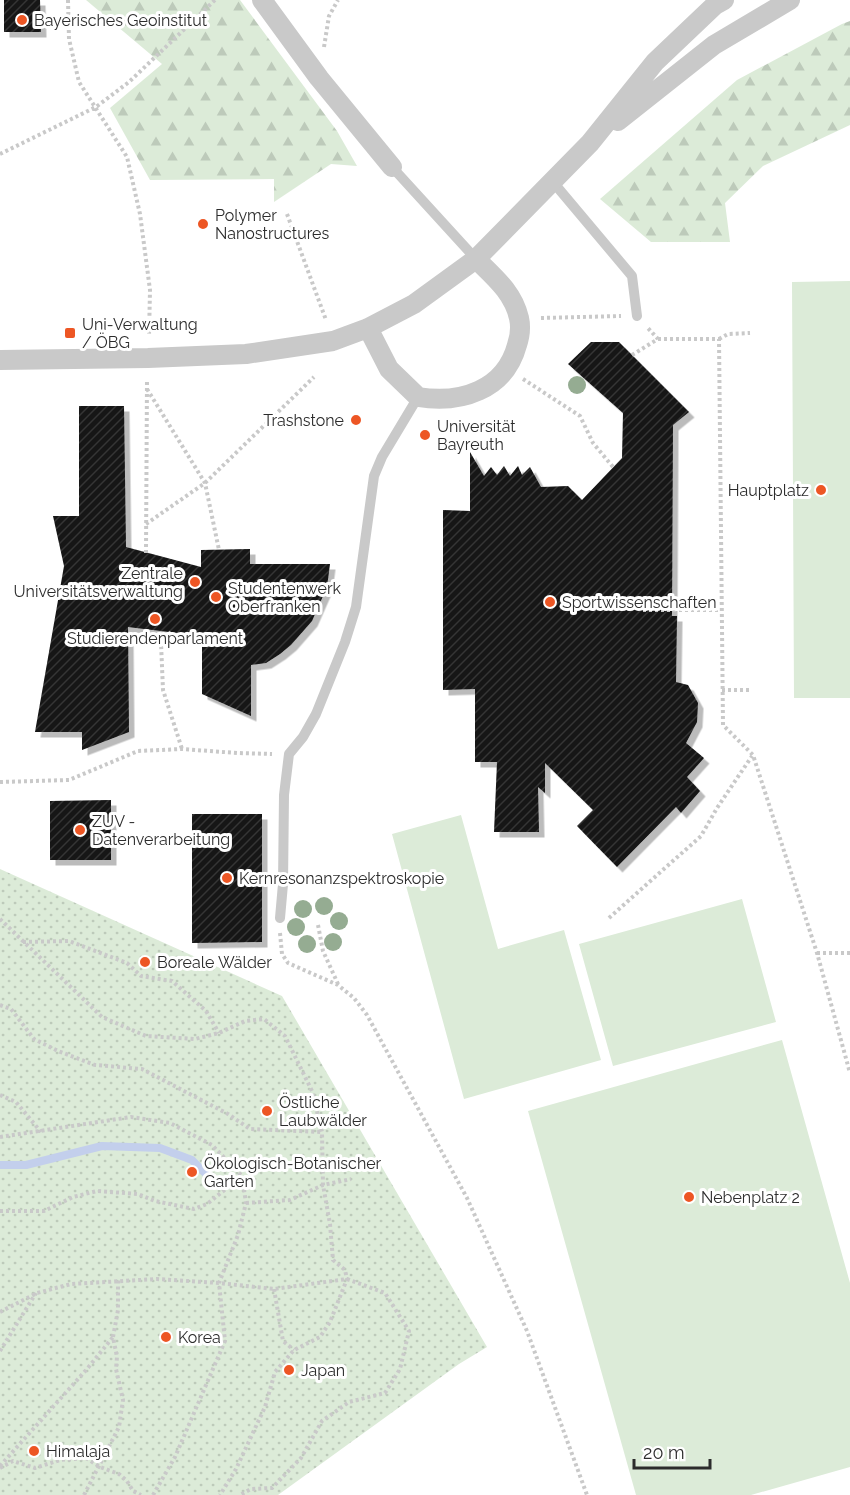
<svg xmlns="http://www.w3.org/2000/svg" width="850" height="1495" viewBox="0 0 850 1495" font-family="Raleway,sans-serif">
  <style>
    .grass { fill: #dcebd8 }
    .forest { fill: url(#forest-firs) }
    .garden { fill: url(#garden-dots) }
    .lines { fill: none; stroke-linecap: round; stroke-linejoin: round }
    .stream { stroke: #c3cfec; stroke-width: 8 }
    .building { fill: url(#building-hatch); filter: url(#shadow) }
    .path { stroke: #c9c9c9; stroke-width: 4; stroke-dasharray: 3 3; stroke-linecap: butt }
    .lane { stroke: #c9c9c9; stroke-width: 10 }
    .street { stroke: #c9c9c9; stroke-width: 20 }
    .tree { fill: #95ac92 }
    .poi-dot { fill: #ed5624; stroke: #fff; stroke-width: 2 }
    .labels { text-anchor: middle; dominant-baseline: central; stroke-width: 6; stroke-linejoin: round; paint-order: stroke }
    .poi-label { font-size: 16px; fill: #2c2c2c; stroke: #fff; text-anchor: start }
  </style>
  <defs>
    <pattern id="forest-firs" width="22" height="20" patternUnits="userSpaceOnUse" patternTransform="scale(1.5)"><rect width="22" height="20" fill="#dcebd8"/><path d="M5 1l3.5 6h-7zM16 11l3.5 6h-7z" fill="#bdcaba"/></pattern>
    <pattern id="garden-dots" width="8" height="8" patternUnits="userSpaceOnUse" patternTransform="scale(1.5)"><rect width="8" height="8" fill="#dcebd8"/><path d="M2 2h.1M6 6h.1" fill="none" stroke="#bdcaba" stroke-width="1.8" stroke-linecap="round"/></pattern>
    <pattern id="building-hatch" width="6" height="6" patternUnits="userSpaceOnUse" patternTransform="scale(1.5)"><rect width="6" height="6" fill="#131313"/><path d="M-1 1l2-2M0 6l6-6M5 7l2-2" fill="none" stroke="#363636"/></pattern>
    <filter id="shadow"><feDropShadow dx="5.5" dy="5.5" stdDeviation="0" flood-color="#0004"/></filter>
  </defs>
  <rect width="100%" height="100%" fill="#fff"/>
  <path class="grass" d="M850 281V698H794L792 282Z
    M461 815 498 949 564 930 601 1060 464 1099 392 834Z
    M742 899 776 1022 613 1066 579 944Z
    M782 1040 850 1283V1467L751 1495H636L528 1111Z"/>
  <path class="forest" d="M86 0H240L337 131 357 166 331 164 274 202V179L150 180 110 108 162 64Z
    M850 21V125L763 166 725 203 730 242H651L600 199 737 80 842 24Z"/>
  <path class="garden" d="M0 869 282 996 487 1347 459 1364 278 1495H0Z"/>
  <g class="lines">
    <path class="stream" d="M0 1165H26L102 1146 160 1148 192 1160 209 1177"/>
  </g>
  <path class="building" d="M4 0H40L41 32H4Z
    M591 342H619L689 412 673 425 672 616H677L676 682 688 685 698 703 697 722 686 743 704 758 687 777 700 791 681 813 676 807 617 867 577 826 593 810 545 763V793L538 787 539 832H494L497 762H475V689L443 690V510L470 511V452L484 476 491 467 497 475 504 466 510 476 518 466 522 475 530 467 541 487 568 486 582 500 622 458 623 413 568 364Z
    M79 406H124L126 547 201 567V550L250 549V564H330L327 587 312 621 291 645 280 654 266 663 251 665V716L202 694V636L128 627 129 732 82 750V732H35L64 566 53 516H79Z
    M111 800V860H50V801Z
    M192 814H262V942L192 943Z"/>
  <g class="lines">
    <path class="path" d="M68 0 69 39 79 82 127 157 140 214 150 290 149 336
      M324 47 329 16 338 0
      M0 154 96 107 129 82 215 0
      M287 214 326 320
      M541 318 621 316
      M658 339H719L723 725 753 755 817 953 850 1073
      M719 339 728 334 750 333
      M632 355 658 339 647 327
      M523 379 580 416 593 443 613 467
      M147 389 205 483 219 550
      M146 524 205 483 314 377
      M146 553 147 379
      M643 610H720
      M171 632 161 643 163 690 182 749
      M722 690H752
      M0 782 69 780 138 751 182 749 237 753 272 754
      M609 918 701 836 717 808 752 756
      M0 919 102 1017 146 1036 195 1039 219 1033 245 1021 264 1019 285 1036 312 1091 322 1132 323 1185 330 1224 333 1260 345 1270 347 1279 330 1322 320 1337 294 1350 275 1372 265 1407 236 1469 220 1495
      M318 925 323 951 338 984
      M280 933 282 954 288 963 338 985 354 998 367 1015 467 1198 527 1331 587 1495
      M23 942 69 941 127 963 141 976 172 981 206 1011 219 1033
      M817 953H850
      M0 1005 11 1009 34 1039 58 1051 95 1065 142 1069 228 1114 250 1129 322 1132
      M0 1095 16 1102 41 1132
      M0 1137 131 1117 170 1123 212 1145 242 1176 246 1203 238 1235 219 1283 225 1341 175 1457 153 1495
      M246 1203 290 1200 323 1185 351 1179
      M0 1211H44L73 1197 97 1191 138 1194 155 1201 194 1209 207 1204 242 1176
      M274 1289 283 1341 294 1350
      M0 1312 37 1293 71 1284 157 1279 219 1283 274 1289 347 1279 385 1293 409 1331 400 1369 385 1393 349 1402 322 1421 301 1458 272 1488 251 1489 240 1495
      M0 1351 36 1293
      M0 1466 87 1369 113 1337
      M0 1468 13 1461 35 1468 60 1460 86 1458 100 1467 119 1474 127 1481 133 1491 141 1495
      M84 1495 119 1427 123 1400 116 1369 117 1357 113 1337 118 1310V1280"/>
    <path class="lane" d="M392 167 476 259
      M553 182 632 276 637 316
      M280 918 283 884 284 795 289 754 303 737 316 714 345 642 356 607 374 476 382 457 418 397"/>
    <path class="street" d="M262 0 319 78 392 167
      M618 121 714 45 790 0
      M368 328 389 369 418 397C461 404 505 390 517 345 520 336 521 327 519 318 513 292 494 277 476 259
      M0 360 148 358 246 354 333 341 368 328 414 304 476 259 590 143 655 62 715 5 724 0"/>
  </g>
  <g class="tree">
    <circle cx="577" cy="385" r="9"/>
    <circle cx="324" cy="906" r="9"/>
    <circle cx="303" cy="909" r="9"/>
    <circle cx="339" cy="921" r="9"/>
    <circle cx="296" cy="927" r="9"/>
    <circle cx="333" cy="942" r="9"/>
    <circle cx="307" cy="944" r="9"/>
  </g>
  <g class="poi-dot">
    <circle cx="22" cy="20" r="6"/>
    <circle cx="203" cy="224" r="6"/>
    <rect x="64" y="327" width="12" height="12" rx="3"/>
    <circle cx="356" cy="420" r="6"/>
    <circle cx="425" cy="435" r="6"/>
    <circle cx="821" cy="490" r="6"/>
    <circle cx="195" cy="582" r="6"/>
    <circle cx="216" cy="597" r="6"/>
    <circle cx="550" cy="602" r="6"/>
    <circle cx="155" cy="619" r="6"/>
    <circle cx="80" cy="830" r="6"/>
    <circle cx="227" cy="878" r="6"/>
    <circle cx="145" cy="962" r="6"/>
    <circle cx="267" cy="1111" r="6"/>
    <circle cx="192" cy="1172" r="6"/>
    <circle cx="689" cy="1197" r="6"/>
    <circle cx="166" cy="1337" r="6"/>
    <circle cx="289" cy="1370" r="6"/>
    <circle cx="34" cy="1451" r="6"/>
  </g>
  <g class="labels">
    <g class="poi-label">
      <text x="34" y="20">Bayerisches Geoinstitut</text>
      <text x="215" y="215">Polymer<tspan x="215" dy="18">Nanostructures</tspan></text>
      <text x="82" y="324">Uni-Verwaltung<tspan x="82" dy="18">/ ÖBG</tspan></text>
      <text x="344" y="420" text-anchor="end">Trashstone</text>
      <text x="437" y="426">Universität<tspan x="437" dy="18">Bayreuth</tspan></text>
      <text x="809" y="490" text-anchor="end">Hauptplatz</text>
      <text x="183" y="573" text-anchor="end">Zentrale<tspan x="183" dy="18">Universitätsverwaltung</tspan></text>
      <text x="228" y="588">Studentenwerk<tspan x="228" dy="18">Oberfranken</tspan></text>
      <text x="562" y="602">Sportwissenschaften</text>
      <text x="155" y="638" text-anchor="middle">Studierendenparlament</text>
      <text x="92" y="821">ZUV -<tspan x="92" dy="18">Datenverarbeitung</tspan></text>
      <text x="239" y="878">Kernresonanzspektroskopie</text>
      <text x="157" y="962">Boreale Wälder</text>
      <text x="279" y="1102">Östliche<tspan x="279" dy="18">Laubwälder</tspan></text>
      <text x="204" y="1163">Ökologisch-Botanischer<tspan x="204" dy="18">Garten</tspan></text>
      <text x="701" y="1197">Nebenplatz 2</text>
      <text x="178" y="1337">Korea</text>
      <text x="301" y="1370">Japan</text>
      <text x="46" y="1451">Himalaja</text>
    </g>
  </g>
  <path d="M634 1459v9h76v-9" fill="none" stroke="#2c2c2c" stroke-width="3"/>
  <text x="643" y="1459" font-size="18" fill="#2c2c2c" stroke="#ffffff" stroke-width="4.5" paint-order="stroke">20 m</text>
</svg>
